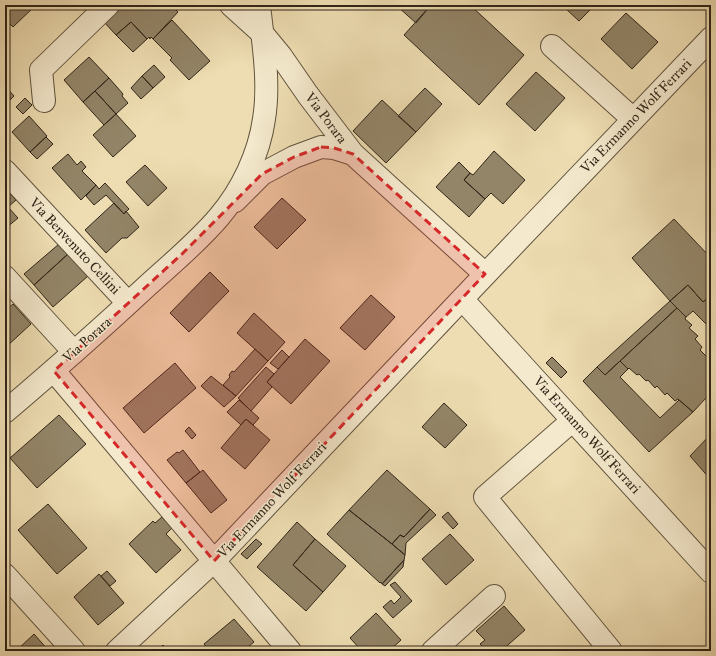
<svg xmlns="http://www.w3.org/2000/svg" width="716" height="656" viewBox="0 0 716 656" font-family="'IM FELL Great Primer',serif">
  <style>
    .building { fill: #938568; stroke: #302518 }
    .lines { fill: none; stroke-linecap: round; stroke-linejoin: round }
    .minor-casing { stroke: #60533e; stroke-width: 24 }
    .tertiary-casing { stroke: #60533e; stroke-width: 24 }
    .minor { stroke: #f4e9cd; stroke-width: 22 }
    .tertiary { stroke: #f4e9cd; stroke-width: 22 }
    .marked { fill: #d62828; fill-opacity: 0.2; stroke: #d62828; stroke-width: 3; stroke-dasharray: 8 5; stroke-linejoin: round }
    .labels { text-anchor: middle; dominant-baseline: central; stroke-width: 3; stroke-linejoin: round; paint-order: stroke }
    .street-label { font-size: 14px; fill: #302518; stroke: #f4e9cd }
  </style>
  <rect width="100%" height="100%" fill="#eeddb2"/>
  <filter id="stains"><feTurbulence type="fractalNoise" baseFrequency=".005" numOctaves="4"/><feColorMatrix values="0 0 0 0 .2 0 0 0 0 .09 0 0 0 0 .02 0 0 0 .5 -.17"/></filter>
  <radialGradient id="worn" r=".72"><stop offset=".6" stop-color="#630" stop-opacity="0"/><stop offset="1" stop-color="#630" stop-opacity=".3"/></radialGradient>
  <path class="building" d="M5 5H36L13 27 5 19Z
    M119 5H171L178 12 153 39 151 37 150 39 149 37 147 39 131 22 116 35 103 21Z
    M400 5H431L416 23 398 7Z
    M431 5H470L524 55 479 105 404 35Z
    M556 5H570L566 9 565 8 562 10Z
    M570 5H595L579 21 566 9Z
    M626 13 658 42 632 69 601 39Z
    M172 20 210 61 189 80 170 60 172 58 153 39Z
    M131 22 147 39 133 52 116 35Z
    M89 57 109 78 83 102 64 80Z
    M154 65 165 77 153 88 142 76Z
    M536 72 565 98 535 131 506 104Z
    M142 76 153 88 141 99 131 88Z
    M109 78 123 94 122 96 128 103 116 114 95 91Z
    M5 86 14 96 5 105Z
    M425 88 442 104 416 132 398 116Z
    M95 91 116 114 104 125 83 102Z
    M25 98 32 105 23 114 16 107Z
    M382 100 416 132 386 163 353 131Z
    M116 114 136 136 113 157 93 135Z
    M29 116 47 136 30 152 12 132Z
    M46 137 53 144 37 159 30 152Z
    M494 151 525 180 503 204 491 193 485 199 464 180 470 173 473 175Z
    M68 154 77 165 81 161 86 167 82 171 96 185 81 200 52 168Z
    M459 162 470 173 464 180 485 199 469 217 436 187Z
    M145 165 167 188 148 206 126 182Z
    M105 183 129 209 124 214 106 195 94 205 86 196 96 185 99 189Z
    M5 188 16 200 8 207 18 218 6 228Z
    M282 198 306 220 277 249 254 227Z
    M114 203 124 214 126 211 139 227 127 238H122L106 253 85 230Z
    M674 219 711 258V295L703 302 688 285 670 301 632 258Z
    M59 244 68 254 34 285 24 274Z
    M68 254 88 276 53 307 34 285Z
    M210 272 229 291 189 332 170 313Z
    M688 285 703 302 711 295V329L693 311 686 317 670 301Z
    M371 295 395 317 365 350 340 328Z
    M670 301 677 308 605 375 597 367Z
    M13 304 31 324 5 348V311Z
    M677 308 686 317 685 319 692 325 689 328 698 336 695 339 702 347 700 350 708 358 706 360 711 365V403L706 398 693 412 678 399 675 401 667 393 665 395 657 386 655 388 648 380 646 381 639 374 637 375 629 368 628 369 620 361Z
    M254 313 285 342 268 361 237 333Z
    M305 339 330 361 291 404 267 382Z
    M255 349 268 361 236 396 223 385 230 377 229 375 232 371 234 372Z
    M282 350 289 357 278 369 270 363Z
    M552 357 567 372 561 378 546 363Z
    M620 361 628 369 620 377 660 418 679 400 693 412 649 452 583 381 597 367 605 375Z
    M175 363 196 388 144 433 123 408Z
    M266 367 274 374 267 382 272 387 251 411 238 398Z
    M211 376 236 396 224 407 201 386Z
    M239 400 259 418 253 425 246 419 241 425 227 412Z
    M444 403 467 425 445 448 422 427Z
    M59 415 86 444 37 488 10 458Z
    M246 419 270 440 245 469 221 448Z
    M189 427 196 435 192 439 185 431Z
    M711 434V480L690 456Z
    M183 450 200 472 186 483 167 460 177 452 179 453Z
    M203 470 227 500 211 513 186 483Z
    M387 470 430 509 404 537 400 535 392 544 349 510Z
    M48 504 87 548 57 574 18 530Z
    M430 509 436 515 406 543 405 555 392 544 400 535 404 537Z
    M349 510 392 544 405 555 404 560 382 584 381 582 380 583 327 534Z
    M448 512 458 524 453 529 442 517Z
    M162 517 172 528 166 534 181 550 156 573 129 544 153 521 155 523Z
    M297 522 315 539 293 565 323 592 306 611 257 567Z
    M450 534 474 560 446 585 422 559Z
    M256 539 262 544 247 559 241 554Z
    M315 539 346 566 323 592 293 565Z
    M404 560 403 567 385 586 382 584Z
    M107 571 116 581 110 586 101 576Z
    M99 574 124 603 98 625 74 597Z
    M395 582 412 601 393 618 383 607 391 600 394 604 401 597 390 585Z
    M504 606 525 630 501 651H487L480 644 485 640 476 631Z
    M376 613 401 640 389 651H362L350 638Z
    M234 619 254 642 243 651H209L204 644Z
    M34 634 49 651H16Z
    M163 645 167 651H156Z"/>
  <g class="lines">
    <g class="minor-casing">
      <path id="minor" d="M231 5 262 33 281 56 308 95 353 154 485 274
        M552 46 633 119
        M44 101 41 70 108 5
        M5 171 128 303
        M235 201 262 174 294 157 321 147 334 148 353 154
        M5 277 74 352
        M462 299 711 572
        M54 371 290 651
        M573 420 485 497 611 651
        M5 575 74 651
        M117 651 214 561 462 299 711 38
        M433 651 494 596"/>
    </g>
    <g class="tertiary-casing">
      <path id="tertiary" d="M5 412C53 371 101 329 147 286 171 264 198 242 219 217 242 190 259 154 264 119 270 83 263 42 259 5"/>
    </g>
    <use href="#minor" class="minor"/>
    <use href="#tertiary" class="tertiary"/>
  </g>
  <path class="marked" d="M321 147 334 148 353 154 485 274 214 561 54 371 183 253 262 174 294 157Z"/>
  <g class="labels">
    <g class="street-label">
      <text transform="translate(636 116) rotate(-46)">Via Ermanno Wolf Ferrari</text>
      <text transform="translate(326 118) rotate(53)">Via Porara</text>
      <text transform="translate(75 246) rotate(47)">Via Benvenuto Cellini</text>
      <text transform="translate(87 340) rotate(-42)">Via Porara</text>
      <text transform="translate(587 435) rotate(48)">Via Ermanno Wolf Ferrari</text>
      <text transform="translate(272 500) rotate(-47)">Via Ermanno Wolf Ferrari</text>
    </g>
  </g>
  <rect width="716" height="656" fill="none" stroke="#eeddb2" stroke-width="20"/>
  <rect x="6" y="6" width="704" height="644" fill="none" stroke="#302518" stroke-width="2"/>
  <rect x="10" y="10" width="696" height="636" fill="none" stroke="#302518"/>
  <rect width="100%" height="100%" filter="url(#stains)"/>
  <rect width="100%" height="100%" fill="url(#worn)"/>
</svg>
